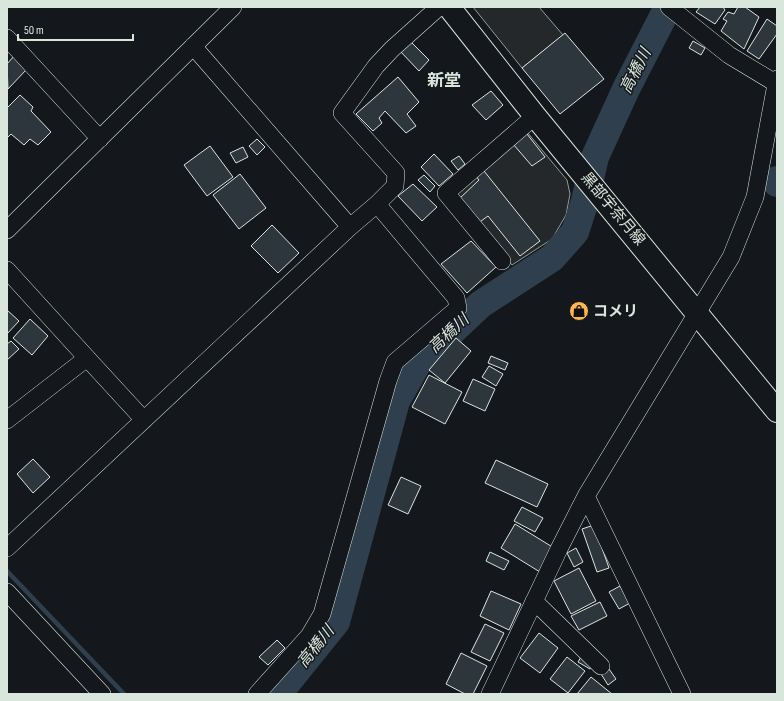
<svg xmlns="http://www.w3.org/2000/svg" width="784" height="701" viewBox="0 0 784 701" font-family="'Sofia Sans Condensed','Noto Sans JP',sans-serif">
  <style>
    .parking { fill: #24282b; stroke: #939e99 }
    .lines { fill: none; stroke-linecap: round; stroke-linejoin: round }
    .stream { stroke: #2f3f4d; stroke-width: 4.5 }
    .river { stroke: #2f3f4d; stroke-width: 28 }
    .building { fill: #2c363c; stroke: #d8e6dc }
    .minor-casing { stroke: #d8e6dc; stroke-width: 18 }
    .major-casing { stroke: #d8e6dc; stroke-width: 24 }
    .minor { stroke: #14181c; stroke-width: 17 }
    .major { stroke: #14181c; stroke-width: 22 }
    .labels { text-anchor: middle; dominant-baseline: central; stroke-width: 3; stroke-linejoin: round; paint-order: stroke }
    .street-label { font-size: 15px; fill: #d8e6dc; stroke: #14181c }
    .poi-label { font-size: 15px; font-weight: bold; fill: #d8e6dc; stroke: #14181c; text-anchor: start }
    .water-label { font-size: 16px; font-style: italic; fill: #d8e6dc; stroke: #14181c }
    .quarter-label { font-size: 17px; font-weight: bold; fill: #d8e6dc; stroke: #14181c }
  </style>
  <rect width="100%" height="100%" fill="#14181c"/>
  <path class="parking" d="M473 7H539L563 35 522 68Z
    M527 132 567 180 570 194 566 215 552 239 512 265 455 195Z"/>
  <g class="lines">
    <path class="stream" d="M7 571 124 694"/>
    <path class="river" d="M777 180V183
      M278 694 336 622 396 401 417 364 481 304 552 258 575 232 585 201 595 157 626 89 668 7"/>
  </g>
  <path class="building" d="M700 7H723L725 10 715 24 696 12Z
    M738 7H745L759 17 744 49 721 31 727 21 723 19 728 12 734 14Z
    M767 19 777 26V34L759 59 747 51Z
    M565 33 604 79 560 114 522 68Z
    M693 41 705 48 701 55 689 48Z
    M411 42 429 60 419 71 400 51Z
    M14 56 26 70 8 89 7 64Z
    M398 77 419 102 407 114 416 126 406 133 385 111 379 118 382 123 373 131 356 114Z
    M491 91 503 105 486 120 472 105Z
    M20 95 33 107 31 111 51 132 38 145 30 139 24 145 11 134 7 138V108Z
    M527 134 545 157 532 166 513 144Z
    M257 139 265 147 257 155 249 146Z
    M210 146 233 177 207 196 184 165Z
    M243 147 248 157 236 163 230 153Z
    M434 154 453 174 439 186 421 167Z
    M459 156 465 164 458 170 451 161Z
    M484 171 540 241 520 256 488 216 477 224 459 199 479 180 475 175Z
    M240 174 266 208 239 229 213 195Z
    M424 175 435 186 430 192 418 180Z
    M413 184 437 207 422 221 398 196Z
    M272 225 299 253 278 273 251 246Z
    M471 241 496 267 467 293 441 264Z
    M7 310 19 321 7 334Z
    M30 319 48 336 32 355 13 338Z
    M456 338 471 351 445 383 429 370Z
    M11 341 19 349 7 360V344Z
    M491 356 508 363 505 370 488 363Z
    M489 366 503 374 496 386 482 377Z
    M429 375 462 392 445 424 412 407Z
    M473 379 495 389 485 411 463 401Z
    M33 459 50 477 33 493 17 474Z
    M496 460 548 484 537 507 485 483Z
    M401 477 421 486 408 514 388 505Z
    M522 507 543 518 535 532 514 521Z
    M515 524 554 548 540 572 501 548Z
    M594 525 609 568 597 572 582 529Z
    M576 548 583 562 574 567 567 553Z
    M490 552 509 561 504 570 486 561Z
    M579 568 596 601 571 614 554 581Z
    M620 586 630 603 619 609 609 592Z
    M491 591 521 604 509 630 480 616Z
    M600 602 607 616 579 630 571 616Z
    M485 624 504 633 490 661 471 652Z
    M539 633 558 648 540 673 520 658Z
    M277 640 285 648 268 665 259 657Z
    M461 653 487 666 473 694H465L446 684Z
    M567 657 585 671 568 693 550 679Z
    M581 657 593 664 590 669 578 662Z
    M609 669 616 679 608 685 601 674Z
    M591 677 612 694H577Z"/>
  <g class="lines">
    <g class="minor-casing">
      <path id="minor" d="M669 7 729 55 777 84
        M7 38 100 139
        M377 204 395 186 396 173 342 113 376 66 392 49 439 7
        M7 230 233 7
        M502 261 446 193 535 116
        M7 270 87 358
        M7 420 87 358 144 420
        M586 496 682 694
        M7 548 350 227 193 46
        M7 592 102 694
        M534 601 601 666
        M257 694 309 636 322 614 388 381 395 362 458 308 456 298 377 204 350 227
        M490 694 559 549 586 496 731 257 755 197 777 79"/>
    </g>
    <g class="major-casing">
      <path id="major" d="M449 7 535 116 777 411"/>
    </g>
    <use href="#minor" class="minor"/>
    <use href="#major" class="major"/>
  </g>
  <defs>
    <g id="shop-disc" transform="scale(1)"><circle r="9.5" fill="#ffb74d" stroke="#14181c"/><path d="M-5-2.5h2.3a2.7 3.5 0 0 1 5.4 0H5L5.5 6h-11ZM-1.5-2.5h3a1.5 2.3 0 0 0-3 0Z" fill="#111"/></g>
  </defs>
  <g fill-rule="evenodd">
    <use href="#shop-disc" x="579" y="311"/>
  </g>
  <g class="labels">
    <g class="street-label">
      <text transform="translate(613 209) rotate(50)">黒部宇奈月線</text>
    </g>
    <g class="poi-label">
      <text x="593" y="311">コメリ</text>
    </g>
    <g class="water-label">
      <text transform="translate(636 71) rotate(-63)">高橋川</text>
      <text transform="translate(449 334) rotate(-43)">高橋川</text>
      <text transform="translate(316 647) rotate(-51)">高橋川</text>
    </g>
    <g class="quarter-label">
      <text x="444" y="81">新堂</text>
    </g>
  </g>
  <rect width="784" height="701" fill="none" stroke="#d8e6dc" stroke-width="16"/>
  <path d="M18 34v6h115v-6" fill="none" stroke="#d8e6dc" stroke-width="2"/>
  <text x="24" y="34" font-size="12" fill="#d8e6dc" stroke="#14181c" stroke-width="3" paint-order="stroke">50 m</text>
</svg>
